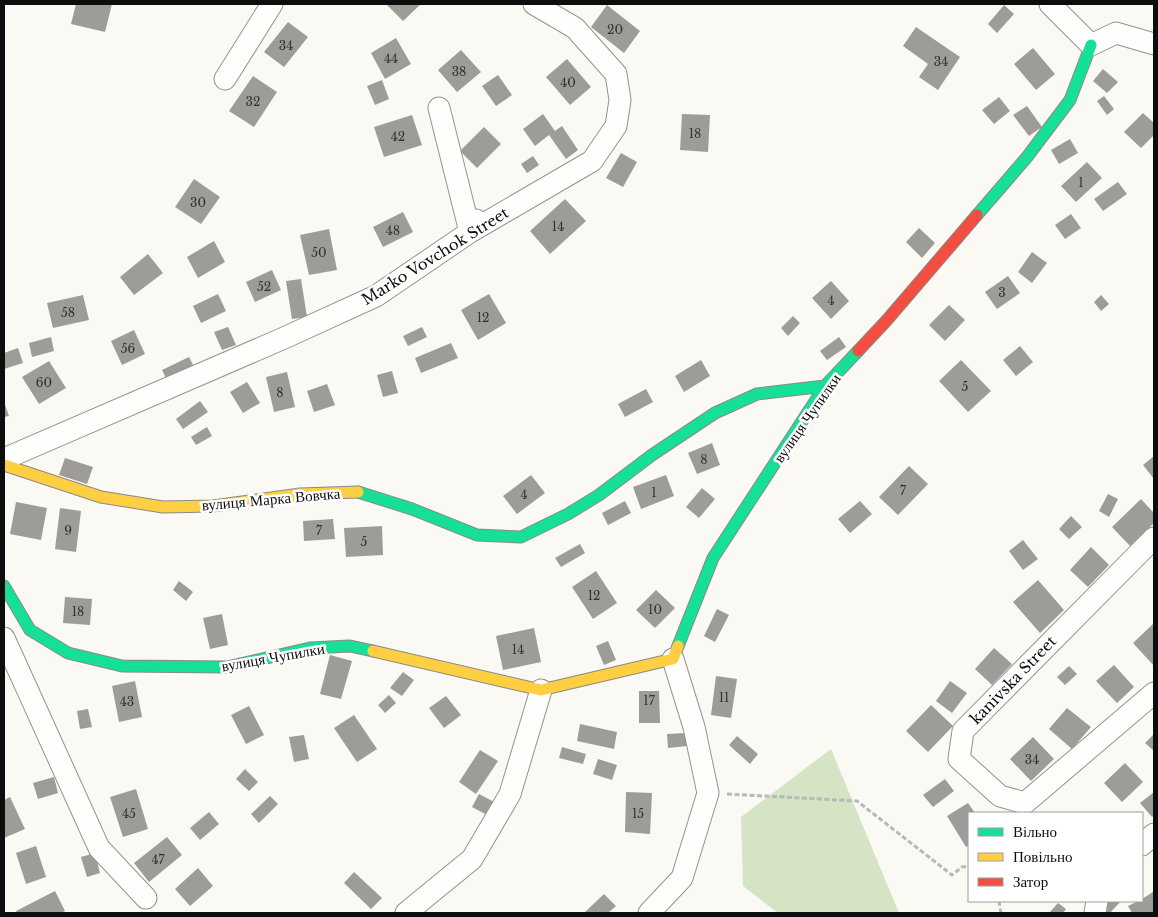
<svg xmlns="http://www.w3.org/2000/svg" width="1158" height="917" viewBox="0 0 1158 917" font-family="'Libre Baskerville',serif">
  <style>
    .forest { fill: #d5e4c5 }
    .building { fill: #9e9c98 }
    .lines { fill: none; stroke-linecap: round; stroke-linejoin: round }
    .street-casing { stroke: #949391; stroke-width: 23 }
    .fast-casing { stroke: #8a8a87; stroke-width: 13 }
    .slow-casing { stroke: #8a8a87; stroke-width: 13 }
    .jam-casing { stroke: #8a8a87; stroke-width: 13 }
    .path { stroke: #b8b8b7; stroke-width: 3; stroke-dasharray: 5 2.5; stroke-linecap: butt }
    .street { stroke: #fefefd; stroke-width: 21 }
    .fast { stroke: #16e098; stroke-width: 11 }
    .slow { stroke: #ffcf43; stroke-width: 11 }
    .jam { stroke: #f24e42; stroke-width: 11 }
    .labels { text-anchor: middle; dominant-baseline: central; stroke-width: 5; stroke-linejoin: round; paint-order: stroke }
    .number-label { font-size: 12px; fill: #313130 }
    .street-label { font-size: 15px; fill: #0d0d0d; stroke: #fff }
  </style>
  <rect width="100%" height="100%" fill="#faf9f3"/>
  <path class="forest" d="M831 749 899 913H778L743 886 741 817Z"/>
  <path class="building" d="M76 4H112L105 32 71 24Z
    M386 4H421L403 21Z
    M607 5 640 31 624 53 591 27Z
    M1004 5 1014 14 997 33 988 24Z
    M288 22 308 37 284 67 264 52Z
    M916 27 960 57 938 90 919 77 928 64 903 46Z
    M396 38 411 64 385 79 371 53Z
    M1033 48 1055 74 1036 90 1014 64Z
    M461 50 481 72 457 92 438 70Z
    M567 59 591 87 570 105 546 77Z
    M1103 69 1118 82 1107 93 1093 81Z
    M498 75 512 95 496 106 482 86Z
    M253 76 277 92 254 127 229 111Z
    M382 80 389 99 375 105 367 86Z
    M1104 96 1114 109 1107 115 1097 101Z
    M999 97 1010 111 994 124 982 110Z
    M1027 106 1042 127 1029 136 1013 115Z
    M1143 113 1154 123V135L1141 148 1124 132Z
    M543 114 555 131 562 126 578 150 566 159 549 135 535 146 523 129Z
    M682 114 710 115 708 152 680 150Z
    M412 115 422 145 384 157 374 127Z
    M484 127 501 144 477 168 460 151Z
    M1070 139 1078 153 1059 164 1051 150Z
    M621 153 637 162 623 187 606 178Z
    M533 156 539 165 527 173 521 164Z
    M1087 162 1102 178 1076 202 1061 186Z
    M194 179 220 197 201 224 175 207Z
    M1118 182 1127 194 1103 211 1094 199Z
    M565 199 586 221 550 254 530 231Z
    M403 212 413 232 383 247 373 227Z
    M1071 214 1081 228 1065 239 1055 225Z
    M919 228 935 243 922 258 906 242Z
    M329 229 337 270 309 275 300 235Z
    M214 241 225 262 198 278 187 257Z
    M1032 252 1047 263 1032 283 1018 272Z
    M148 254 163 273 134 295 120 277Z
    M272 270 281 290 255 302 246 282Z
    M1008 276 1020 293 997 309 985 292Z
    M301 279 307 317 292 319 286 281Z
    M831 281 849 301 831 319 812 298Z
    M218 294 226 311 201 323 193 306Z
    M489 294 506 323 478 340 461 310Z
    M83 295 89 320 53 328 47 303Z
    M1101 295 1109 304 1101 311 1094 302Z
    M949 305 965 320 945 341 929 325Z
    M793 316 800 323 788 336 781 328Z
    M228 327 236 345 222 350 214 332Z
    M422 327 427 337 408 346 403 336Z
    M134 330 145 354 122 365 111 341Z
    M51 337 54 351 32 357 29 343Z
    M839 337 846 347 827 360 820 351Z
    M451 343 458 358 421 373 415 358Z
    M1020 346 1033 362 1016 376 1003 360Z
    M18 348 23 363 4 369V353Z
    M189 357 193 365 166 378 162 370Z
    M701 360 710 376 684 392 675 376Z
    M961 360 991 391 968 412 939 381Z
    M49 361 66 388 39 404 22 377Z
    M392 371 398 393 383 397 377 375Z
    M287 372 295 407 274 412 266 377Z
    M247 382 260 403 243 413 230 392Z
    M327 384 335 405 314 412 307 391Z
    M646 389 653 402 625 417 618 404Z
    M200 401 208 412 183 429 176 419Z
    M4 402 9 416 4 417Z
    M207 427 212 436 196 445 191 437Z
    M712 443 720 465 697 474 688 453Z
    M1154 456V479L1143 465Z
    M65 458 93 467 87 484 59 475Z
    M909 466 928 484 898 515 879 497Z
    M531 475 545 493 517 514 503 496Z
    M666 475 674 496 641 509 633 487Z
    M702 488 715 499 699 518 686 507Z
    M1108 494 1118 499 1109 517 1099 511Z
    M1141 499 1154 513V523L1130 546 1112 527Z
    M625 501 631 513 608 525 602 513Z
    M860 501 872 514 850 533 838 519Z
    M16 502 47 508 41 540 10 534Z
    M60 508 81 511 76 552 55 549Z
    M1071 516 1082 527 1069 539 1059 529Z
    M333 519 335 539 304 541 303 521Z
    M382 526 383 555 346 557 344 528Z
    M1023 540 1038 559 1023 570 1009 551Z
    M580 544 585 553 561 567 555 558Z
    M1091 547 1109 565 1088 587 1070 570Z
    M596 571 617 603 593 619 572 587Z
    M1038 580 1064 610 1040 633 1013 602Z
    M179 581 193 592 186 601 173 590Z
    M656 590 675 608 655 628 636 610Z
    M65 597 92 599 90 625 63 623Z
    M717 609 729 615 715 642 704 636Z
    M222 614 228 645 210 649 203 618Z
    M1154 623V666L1133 643Z
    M534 628 541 662 503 670 496 636Z
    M608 641 616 660 604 665 596 646Z
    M994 648 1012 664 992 685 975 669Z
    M330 655 352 661 341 699 320 694Z
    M1114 665 1134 687 1117 703 1096 681Z
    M1069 666 1077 674 1065 685 1057 677Z
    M403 672 414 680 402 696 390 688Z
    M716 676 737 679 731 718 711 715Z
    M135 681 142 717 119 722 112 686Z
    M950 681 967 693 952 713 936 701Z
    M639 691H659L660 723H639Z
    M389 695 396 703 385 713 378 705Z
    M446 696 461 715 444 728 429 708Z
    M931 705 953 726 928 752 906 731Z
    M249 706 264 735 246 744 231 715Z
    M1067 708 1091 727 1072 749 1049 729Z
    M88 709 92 727 80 729 77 711Z
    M354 715 377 749 357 762 334 728Z
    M580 724 617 732 614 749 577 741Z
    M686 733 687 746 668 748 667 734Z
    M1154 734V751L1145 743Z
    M304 735 309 759 294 762 289 737Z
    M737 736 758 754 750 764 729 745Z
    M1033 737 1054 759 1031 781 1010 759Z
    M562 747 586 754 583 764 559 758Z
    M480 750 498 761 476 794 459 782Z
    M598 759 617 765 612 780 593 774Z
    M1125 763 1143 782 1122 802 1104 783Z
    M245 769 258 782 249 791 236 779Z
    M54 777 58 793 38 799 33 783Z
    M945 779 954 791 933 807 923 795Z
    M136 789 148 829 123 837 110 797Z
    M626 792 652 793 650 834 625 832Z
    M1154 792V815L1152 817 1140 803Z
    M479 794 496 803 489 816 472 807Z
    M270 796 278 804 259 823 251 814Z
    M10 797 25 829 4 838V800Z
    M968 803 975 813H969V845L966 847 947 816Z
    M209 812 219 824 200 840 190 828Z
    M167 837 182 855 149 882 134 863Z
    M36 846 46 877 26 884 16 853Z
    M95 853 100 873 87 877 81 857Z
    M198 868 213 886 190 906 175 889Z
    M354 872 382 898 371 909 344 883Z
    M55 891 65 911 61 913H17L16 911Z
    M1153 892 1154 913H1132L1128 906 1138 901H1142V899Z
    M604 894 616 906 608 913H584Z
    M1107 901H1121L1110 913H1104Z
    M1058 903 1066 909 1063 913H1049Z"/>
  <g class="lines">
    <g class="street-casing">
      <path id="street" d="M1050 4 1091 45 1116 33 1154 44
        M225 79 272 4
        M439 108 470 232 476 220
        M4 459 284 338 376 296 470 232 592 161 616 126 620 100 616 74 575 28 534 4
        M1154 538 963 731 959 759 1000 796 1025 803 1154 693
        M4 638 99 848 146 898
        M1142 845 1154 834
        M406 913 472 859 510 794 541 690
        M649 913 682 878 708 793 694 727 673 659
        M1095 913 1097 901"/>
    </g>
    <g class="fast-casing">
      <path id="fast" d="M977 215 1027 157 1070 100 1091 45
        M358 492 412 509 477 535 521 537 568 514 599 495 652 455 715 413 757 394 825 386
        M4 586 30 630 68 653 122 666 227 667 310 648 350 646 373 651
        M678 646 713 558 825 386 858 351"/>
    </g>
    <g class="slow-casing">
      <path id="slow" d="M4 465 101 497 163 507 213 506 300 494 358 492
        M373 651 541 690 673 659 678 646"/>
    </g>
    <g class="jam-casing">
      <path id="jam" d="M858 351 887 320 977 215"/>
    </g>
    <path class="path" d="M727 794 857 801 952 875 962 867 969 866
      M999 901 1001 913"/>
    <use href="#street" class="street"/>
    <use href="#fast" class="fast"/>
    <use href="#slow" class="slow"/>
    <use href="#jam" class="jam"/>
  </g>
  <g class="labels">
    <g class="number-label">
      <text x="615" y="29">20</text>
      <text x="286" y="45">34</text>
      <text x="391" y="58">44</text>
      <text x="941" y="61">34</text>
      <text x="459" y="71">38</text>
      <text x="568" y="82">40</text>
      <text x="253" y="101">32</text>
      <text x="695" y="133">18</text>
      <text x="398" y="136">42</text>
      <text x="1081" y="182">1</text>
      <text x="198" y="202">30</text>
      <text x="558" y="226">14</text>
      <text x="393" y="230">48</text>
      <text x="319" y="252">50</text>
      <text x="264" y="286">52</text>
      <text x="1002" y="292">3</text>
      <text x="831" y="300">4</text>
      <text x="68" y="312">58</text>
      <text x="483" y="317">12</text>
      <text x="128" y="348">56</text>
      <text x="44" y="382">60</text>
      <text x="965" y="386">5</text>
      <text x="280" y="392">8</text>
      <text x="704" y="459">8</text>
      <text x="903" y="490">7</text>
      <text x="654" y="492">1</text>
      <text x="524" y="494">4</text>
      <text x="68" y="530">9</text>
      <text x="319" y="530">7</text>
      <text x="364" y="541">5</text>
      <text x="594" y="595">12</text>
      <text x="655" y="609">10</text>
      <text x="78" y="611">18</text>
      <text x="518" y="649">14</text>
      <text x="724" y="697">11</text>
      <text x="649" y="700">17</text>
      <text x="127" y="701">43</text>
      <text x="1032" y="759">34</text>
      <text x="129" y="813">45</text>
      <text x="638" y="813">15</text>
      <text x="158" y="859">47</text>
    </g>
    <g class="street-label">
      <text transform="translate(435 256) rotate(-32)">Marko Vovchok Street</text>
      <text transform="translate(807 418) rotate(-55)">вулиця Чупилки</text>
      <text transform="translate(271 499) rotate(-5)">вулиця Марка Вовчка</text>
      <text transform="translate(273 657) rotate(-10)">вулиця Чупилки</text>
      <text transform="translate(1013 680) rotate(-46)">kanivska Street</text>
    </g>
  </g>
  <rect width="1158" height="917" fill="none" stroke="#0d0d0d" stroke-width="10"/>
  <rect x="968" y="812" width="175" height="90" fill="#ffffff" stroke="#9e9e9e"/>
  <rect x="978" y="828" width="25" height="8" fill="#16e098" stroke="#9e9e9e"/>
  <text x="1013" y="837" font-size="15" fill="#0d0d0d">Вільно</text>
  <rect x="978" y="853" width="25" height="8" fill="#ffcf43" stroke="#9e9e9e"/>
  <text x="1013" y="862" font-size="15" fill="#0d0d0d">Повільно</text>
  <rect x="978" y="878" width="25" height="8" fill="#f24e42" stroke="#9e9e9e"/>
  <text x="1013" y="887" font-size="15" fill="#0d0d0d">Затор</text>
</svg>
